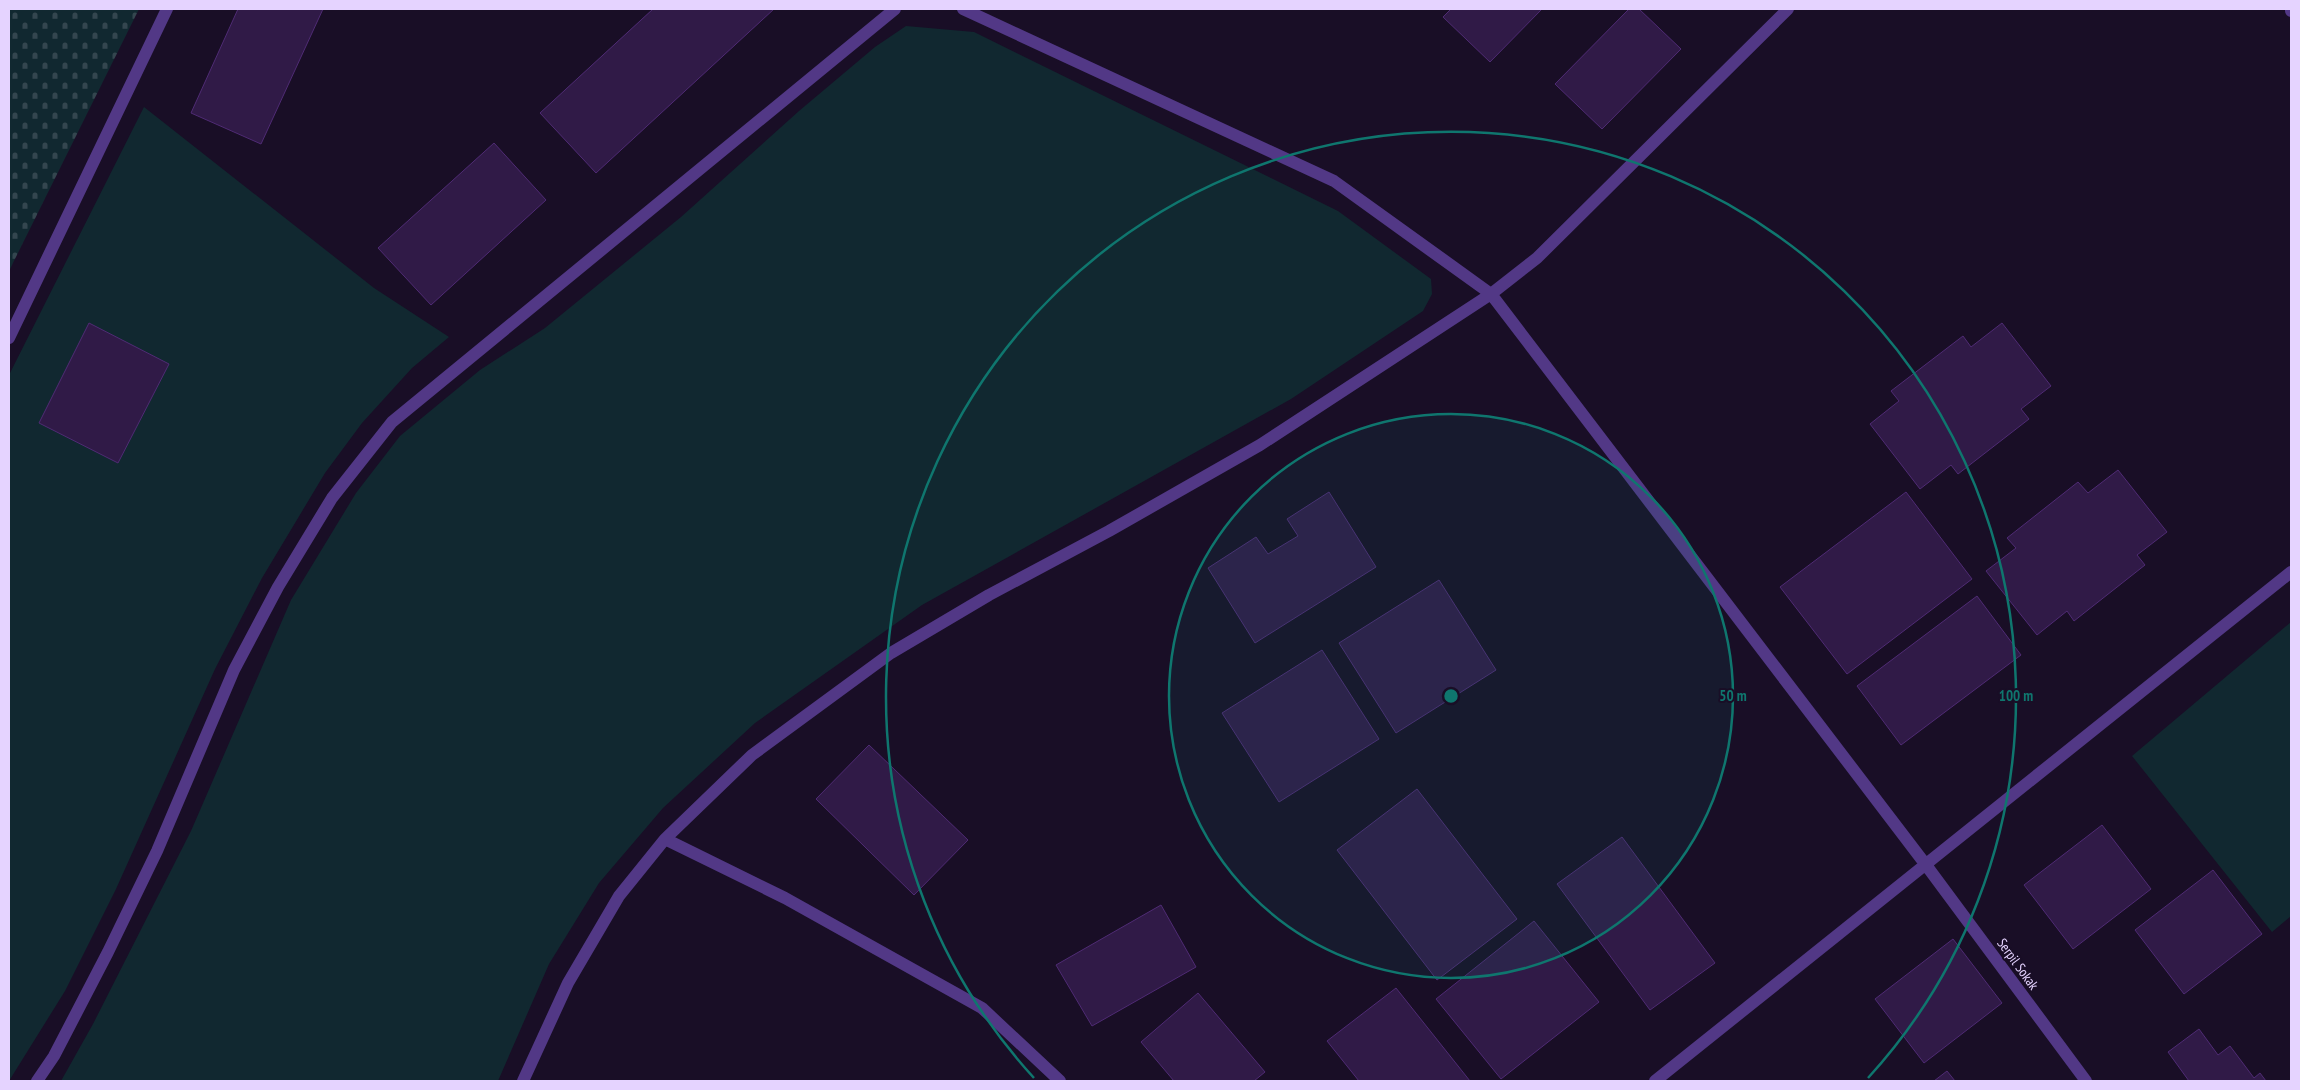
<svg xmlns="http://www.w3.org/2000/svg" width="2300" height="1090" viewBox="0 0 2300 1090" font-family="'PT Sans Narrow',sans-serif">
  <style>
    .grass { fill: #112830 }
    .cemetery { fill: url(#cemetery-stones) }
    .building { fill: #301a47; stroke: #4f2b74 }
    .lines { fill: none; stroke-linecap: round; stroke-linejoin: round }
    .minor { stroke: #523886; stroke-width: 12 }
    .ring { fill: none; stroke: #0f766e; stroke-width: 2.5 }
    .labels { text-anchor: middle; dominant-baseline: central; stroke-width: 4; stroke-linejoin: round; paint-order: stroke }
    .street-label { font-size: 14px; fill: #e5d3ff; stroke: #190e26 }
    .centre { fill: #0f766e; stroke: #190e26; stroke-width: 2.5 }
    .ring-label { font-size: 15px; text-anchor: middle; font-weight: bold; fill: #0f766e; stroke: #190e26; stroke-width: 4; stroke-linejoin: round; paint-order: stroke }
  </style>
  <defs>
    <pattern id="cemetery-stones" width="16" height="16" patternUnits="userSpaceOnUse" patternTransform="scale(1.25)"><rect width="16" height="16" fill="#112830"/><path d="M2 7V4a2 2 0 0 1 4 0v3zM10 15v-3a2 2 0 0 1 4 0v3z" fill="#34464f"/></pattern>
  </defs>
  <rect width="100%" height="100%" fill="#190e26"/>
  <path class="grass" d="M906 26 974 32 1338 211 1431 279 1432 294 1423 311 1291 399 922 605 755 723 663 808 599 883 549 964 498 1081H61L93 1024 191 831 291 600 356 493 400 436 480 370 545 328 681 217 799 111 875 47Z
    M144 107 374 288 449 337 412 368 362 423 325 473 262 578 215 669 116 889 65 991 9 1081V375Z
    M2291 622V916L2272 932 2132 756Z"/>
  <path class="cemetery" d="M9 9H139L9 271Z"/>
  <path class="building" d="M238 9H323L261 144 191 113Z
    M653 9H774L596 173 540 113Z
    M1451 9H1542L1490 62 1443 17Z
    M1629 9H1639L1681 49 1602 129 1555 84Z
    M494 143 546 200 431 305 378 248Z
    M89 323 169 364 118 463 39 423Z
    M2002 323 2051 386 2021 409 2029 419 1958 474 1951 465 1920 489 1870 424 1899 401 1891 391 1963 336 1971 347Z
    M2118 470 2167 532 2137 555 2145 565 2074 621 2067 611 2037 635 1986 571 2016 548 2007 538 2078 482 2088 493Z
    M1329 492 1376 567 1255 643 1208 568 1256 537 1268 554 1298 536 1287 519Z
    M1906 492 1972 579 1847 674 1780 587Z
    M1439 580 1496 670 1396 733 1339 643Z
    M1977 596 2021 655 1901 745 1857 686Z
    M1322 650 1379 739 1279 802 1222 713Z
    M869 745 968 840 914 895 816 799Z
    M1417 789 1517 919 1437 980 1337 850Z
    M2102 825 2151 889 2073 949 2024 885Z
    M1622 837 1715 963 1650 1010 1557 884Z
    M2213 870 2262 934 2184 994 2135 930Z
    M1161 905 1196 967 1092 1026 1056 965Z
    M1534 921 1599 1002 1501 1079 1436 999Z
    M1953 939 2002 1003 1924 1063 1875 999Z
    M1396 988 1470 1081H1359L1327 1041Z
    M1198 993 1265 1072 1254 1081H1174L1141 1042Z
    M2199 1029 2218 1055 2230 1046 2254 1078 2260 1073 2266 1081H2189L2168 1052Z
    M1947 1071 1955 1081H1934Z"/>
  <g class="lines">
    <path class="minor" d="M963 9 1334 181 1491 294 1926 865 2086 1081
      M2291 9V11
      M9 338 167 9
      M37 1081 54 1056 108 952 157 851 234 670 278 587 332 498 392 422 895 9
      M523 1081 568 983 619 896 665 839
      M1060 1081 982 1008 785 898 665 839 752 755 891 653 989 595 1109 531 1260 445 1491 294 1537 258 1788 9
      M1655 1081 2291 572"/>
  </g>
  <circle cx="1451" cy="696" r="282" fill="#0f766e" fill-opacity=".12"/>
  <g class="ring">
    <circle cx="1451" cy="696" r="282"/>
    <path d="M1034 1078A565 565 0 1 1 1868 1078"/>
  </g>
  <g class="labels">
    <g class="street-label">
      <text transform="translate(2018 964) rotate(54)">Serpil Sokak</text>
    </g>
  </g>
  <circle cx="1451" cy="696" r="8" class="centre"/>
  <g class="ring-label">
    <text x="1733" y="701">50 m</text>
    <text x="2016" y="701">100 m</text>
  </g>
  <rect width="2300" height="1090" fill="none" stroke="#e5d3ff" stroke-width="20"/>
</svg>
